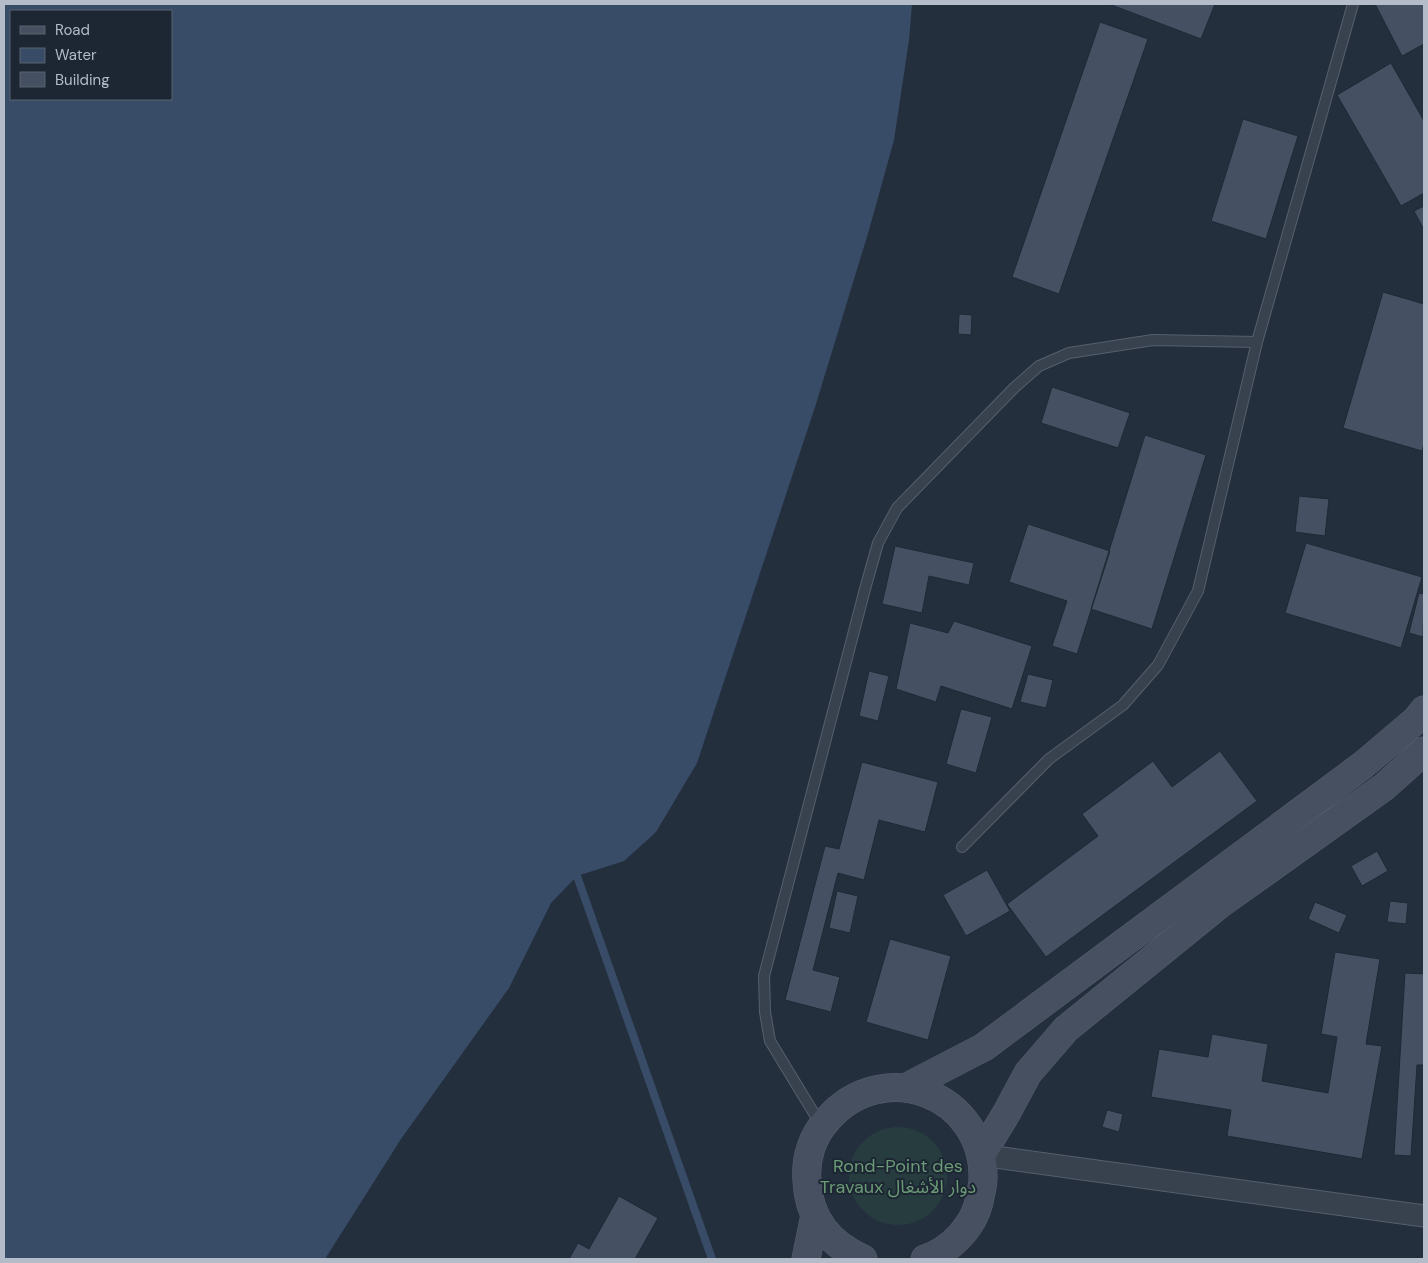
<svg xmlns="http://www.w3.org/2000/svg" width="1428" height="1263" viewBox="0 0 1428 1263" font-family="'DM Sans','Noto Sans Arabic',sans-serif">
  <style>
    .green { fill: #263c3f }
    .water { fill: #394c67; fill-rule: evenodd }
    .lines { fill: none; stroke-linecap: round; stroke-linejoin: round }
    .stream { stroke: #394c67; stroke-width: 8 }
    .building { fill: #455162; stroke: #1f2835 }
    .service-casing { stroke: #565f6c; stroke-width: 12 }
    .minor-casing { stroke: #565f6c; stroke-width: 23 }
    .secondary-casing { stroke: #565f6c; stroke-width: 29 }
    .service { stroke: #38414e; stroke-width: 10 }
    .minor { stroke: #38414e; stroke-width: 21 }
    .secondary { stroke: #465061; stroke-width: 28 }
    .labels { text-anchor: middle; dominant-baseline: central; stroke-width: 4; stroke-linejoin: round; paint-order: stroke }
    .park-label { font-size: 18px; fill: #6b9a76; stroke: #1d2633 }
  </style>
  <rect width="100%" height="100%" fill="#242f3e"/>
  <path class="green" d="M849 1176a49 49 0 1 1 98 0a49 49 0 1 1-98 0Z"/>
  <path class="water" d="M4 4H912L909 40 894 140 869 230 816 404 697 763 656 832 624 861 577 876 551 903 509 988 401 1139 325 1259H4ZM11 11H171V99H11Z"/>
  <g class="lines">
    <path class="stream" d="M577 876 712 1259"/>
  </g>
  <path class="building" d="M1109 4H1215L1201 39Z
    M1375 4H1424V44L1402 56Z
    M1100 22 1148 39 1059 294 1012 277Z
    M1391 63 1424 121V193L1401 206 1337 95Z
    M1243 119 1298 136 1266 239 1211 221Z
    M1424 206V230L1414 211Z
    M1383 292 1424 304V443L1422 451 1343 428Z
    M959 314 972 315 971 335 958 334Z
    M1052 387 1130 413 1118 448 1041 423Z
    M1145 435 1206 455 1152 629 1091 609Z
    M1299 496 1329 499 1325 536 1295 532Z
    M1028 524 1110 551 1077 654 1052 646 1067 601 1009 582Z
    M1306 543 1422 577 1401 648 1285 613Z
    M895 546 974 563 969 585 929 576 922 613 882 604Z
    M1419 593 1424 594 1423 637 1409 633Z
    M954 621 1032 646 1012 709 941 686 936 702 896 689 910 623 948 633Z
    M869 671 889 676 878 721 859 716Z
    M1028 674 1053 680 1046 708 1020 702Z
    M961 709 992 717 976 773 946 764Z
    M1220 751 1257 801 1046 957 1007 904 1098 836 1082 814 1153 761 1172 787Z
    M862 762 938 782 925 832 879 820 864 880 838 873 813 970 840 977 831 1012 785 1000 825 846 839 849Z
    M1377 851 1388 871 1362 886 1351 866Z
    M987 870 1010 911 966 936 943 895Z
    M837 891 858 896 850 933 829 928Z
    M1390 901 1408 903 1406 924 1387 922Z
    M1315 902 1347 915 1339 933 1308 919Z
    M890 939 951 956 928 1040 866 1022Z
    M1335 952 1380 959 1366 1044 1382 1046 1362 1159 1227 1136 1231 1110 1151 1097 1159 1049 1208 1057 1212 1034 1268 1044 1262 1081 1328 1093 1337 1037 1321 1034Z
    M1405 973 1424 974V1065H1417L1411 1156 1394 1155Z
    M1107 1110 1123 1114 1119 1132 1102 1127Z
    M619 1196 658 1218 635 1259H569L578 1243 589 1249Z"/>
  <g class="lines">
    <g class="service-casing">
      <path id="service" d="M962 847 1049 759 1123 705 1158 665 1198 591 1257 342 1353 4
        M821 1125 770 1041 765 1012 764 976 865 589 878 543 897 508 1015 387 1039 366 1069 353 1153 340 1257 342"/>
    </g>
    <g class="minor-casing">
      <path id="minor" d="M981 1155 1424 1216"/>
    </g>
    <g class="secondary-casing">
      <path id="secondary" d="M907 1087 984 1047 1363 765 1416 720 1424 710
        M981 1155 1006 1114 1028 1073 1066 1029 1220 904 1384 787 1424 751
        M806 1259 815 1215
        M863 1259C830 1244 809 1220 807 1181 805 1159 812 1136 828 1119 883 1056 985 1094 983 1179 983 1185 981 1191 980 1197 975 1226 951 1250 925 1259"/>
    </g>
    <use href="#service" class="service"/>
    <use href="#minor" class="minor"/>
    <use href="#secondary" class="secondary"/>
  </g>
  <g class="labels">
    <g class="park-label">
      <text x="898" y="1166">Rond-Point des<tspan x="898" dy="21">Travaux دوار الأشغال</tspan></text>
    </g>
  </g>
  <rect width="1428" height="1263" fill="none" stroke="#b4bcc9" stroke-width="10"/>
  <rect x="10" y="10" width="162" height="90" fill="#1d2633" stroke="#59626f"/>
  <rect x="20" y="26" width="25" height="8" fill="#465061" stroke="#59626f"/>
  <text x="55" y="35" font-size="15" fill="#b4bcc9">Road</text>
  <rect x="20" y="48" width="25" height="15" fill="#394c67" stroke="#59626f"/>
  <text x="55" y="60" font-size="15" fill="#b4bcc9">Water</text>
  <rect x="20" y="72" width="25" height="15" fill="#455162" stroke="#59626f"/>
  <text x="55" y="85" font-size="15" fill="#b4bcc9">Building</text>
</svg>
